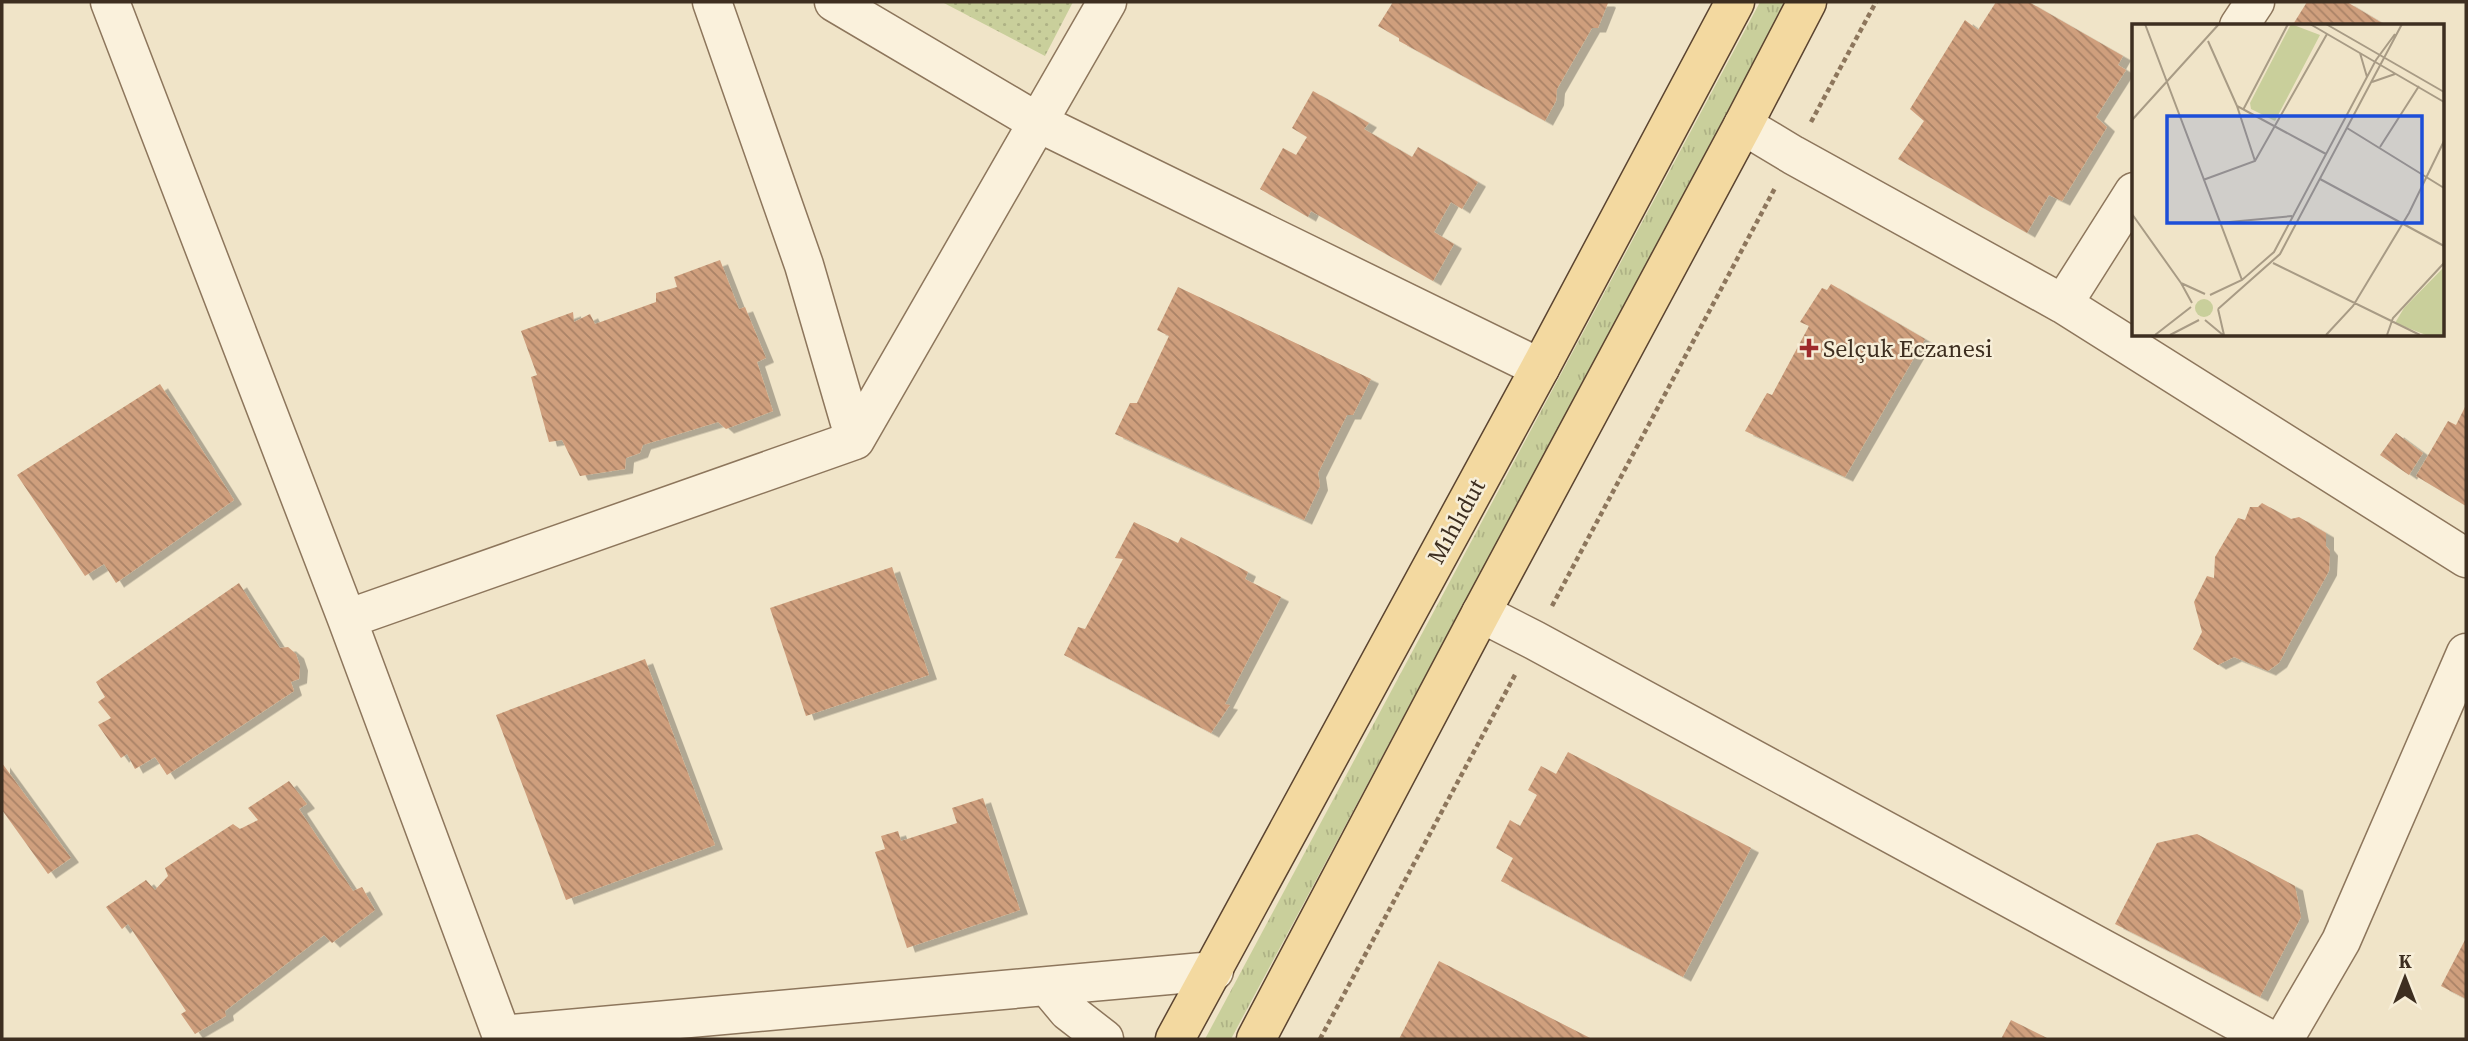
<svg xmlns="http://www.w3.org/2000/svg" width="2468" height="1041" viewBox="0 0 2468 1041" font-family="'Source Serif 4',serif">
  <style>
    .grass { fill: url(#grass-tufts) }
    .park { fill: url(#park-dots) }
    .building { fill: url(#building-back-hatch); filter: url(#shadow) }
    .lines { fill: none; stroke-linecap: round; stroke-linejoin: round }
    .minor-casing { stroke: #8d765c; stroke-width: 41 }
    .major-casing { stroke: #5b4430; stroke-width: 41 }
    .path { stroke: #8d765c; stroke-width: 4.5; stroke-dasharray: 5 3.5; stroke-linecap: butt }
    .minor { stroke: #faf1dc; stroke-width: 38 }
    .major { stroke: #f3d9a0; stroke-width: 38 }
    .poi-dot { fill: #9e2a2b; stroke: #f7eed8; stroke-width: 2.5 }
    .labels { text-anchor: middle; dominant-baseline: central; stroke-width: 5; stroke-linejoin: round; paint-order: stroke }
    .poi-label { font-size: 24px; fill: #3d2e20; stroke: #f7eed8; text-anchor: start }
    .street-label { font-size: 24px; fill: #3d2e20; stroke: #f7eed8 }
    .inset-road { fill: none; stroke: #a89b85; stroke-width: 2 }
    .view { fill: #1d4ed8; fill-opacity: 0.15; stroke: #1d4ed8; stroke-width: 3.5 }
    .inset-edge { fill: none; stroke: #3d2e20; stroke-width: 3.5 }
  </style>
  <defs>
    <pattern id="grass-tufts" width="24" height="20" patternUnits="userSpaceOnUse" patternTransform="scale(1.75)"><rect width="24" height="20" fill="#c9cf9b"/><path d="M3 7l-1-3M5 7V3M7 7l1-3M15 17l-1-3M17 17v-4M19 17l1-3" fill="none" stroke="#aeb285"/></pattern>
    <pattern id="park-dots" width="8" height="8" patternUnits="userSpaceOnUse" patternTransform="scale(1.75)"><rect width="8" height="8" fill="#c9cf9b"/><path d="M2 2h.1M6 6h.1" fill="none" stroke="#aeb285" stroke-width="1.8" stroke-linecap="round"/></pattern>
    <pattern id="building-back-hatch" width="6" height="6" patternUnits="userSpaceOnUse" patternTransform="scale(1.75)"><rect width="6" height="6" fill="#cf9f7d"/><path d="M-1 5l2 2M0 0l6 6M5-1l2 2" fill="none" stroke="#a98266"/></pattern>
    <filter id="shadow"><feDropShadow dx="8" dy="4.5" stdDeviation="0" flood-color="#0004"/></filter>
  </defs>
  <rect width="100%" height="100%" fill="#f0e4c8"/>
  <path class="grass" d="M1760 2H1786L1231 1039H1205Z"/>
  <path class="park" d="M942 2H1073L1045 56Z"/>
  <path class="building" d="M1393 2H1606L1608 3 1598 28H1592L1557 89 1556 101 1545 121 1399 41V38L1378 26Z
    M1996 2H2029L2123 56 2118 65 2126 70 2096 117 2107 127 2062 201 2049 195 2027 233 1898 159 1924 121 1910 109 1965 20 1978 30Z
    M2307 2H2347L2387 26H2292Z
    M1313 91 1369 123 1364 129 1412 157 1418 147 1478 182 1462 209 1451 202 1434 232 1454 244 1433 281 1311 211 1308 217 1260 189 1283 148 1296 155 1307 137 1292 128Z
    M720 260 739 309 745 307 766 358 757 362 773 411 726 429 718 422 643 445 640 453 626 458 625 469 580 476 562 440 549 442 531 377 537 375 521 331 573 312 574 322 590 314 595 324 656 302V293L677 287 674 277Z
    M1831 284 1925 339 1845 477 1745 431 1767 393 1772 395 1809 326 1800 322 1822 288 1827 290Z
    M1178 287 1371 379 1353 415H1347L1318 473 1320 486 1304 520 1115 434 1130 403H1137L1169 336 1157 330Z
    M160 384 234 500 116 583 104 564 85 576 17 475Z
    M2466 405V506L2416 476 2448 421 2456 425Z
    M2396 433 2423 453 2409 475 2380 455Z
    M2262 503 2291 519 2299 517 2326 533V546L2330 551 2329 571 2279 663 2268 671 2234 657 2218 665 2193 649 2202 632 2194 602 2207 576 2214 578 2215 557 2238 518 2245 520 2250 507H2258Z
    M1134 522 1178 543 1181 537 1248 572 1245 579 1281 597 1225 704 1230 705 1211 733 1064 655 1078 627 1085 629 1123 559 1115 558Z
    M892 567 929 675 806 716 770 608Z
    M239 583 280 648 288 647 296 654 300 666 299 679 291 682 294 691 167 775 155 757 135 769 127 754 121 758 98 725 111 718 98 702 105 697 96 682Z
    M645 659 715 845 566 900 496 715Z
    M1568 752 1751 848 1683 977 1501 881 1513 858 1496 848 1510 820 1520 826 1537 795 1528 790 1541 766 1556 774Z
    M2 763 71 858 48 874 2 810Z
    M289 781 307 804 299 809 353 891 362 887 375 910 332 943 324 935 225 1011 226 1016 195 1034 181 1014 186 1011 128 924 122 929 106 907 146 880 155 890 168 876 165 868 233 824 240 829 258 820 248 808Z
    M983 798 1020 910 907 948 875 852 885 849 881 836 898 831 901 841 957 823 952 808Z
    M2197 834 2295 886 2301 917 2260 997 2115 924 2157 843Z
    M2466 938V999L2441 986Z
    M1439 961 1592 1039H1399Z
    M2011 1020 2049 1039H2001Z"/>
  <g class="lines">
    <g class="minor-casing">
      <path id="minor" d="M110 2 347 619 503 1039
        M712 2 804 265 855 440
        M834 2 1039 123 1540 368
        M2239 26 2255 2
        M1743 125 1793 155 2063 304 2466 558
        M2063 304 2134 192
        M1481 613 1534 640 2269 1039
        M347 619 855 440 1107 2
        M1048 987 1068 1011 1104 1039
        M501 1035 1214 971
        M2284 1039 2341 941 2466 653"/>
    </g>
    <g class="major-casing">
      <path id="major" d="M1175 1039 1540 368 1735 2
        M1256 1039 1481 613 1743 125 1807 2"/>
    </g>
    <path class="path" d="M1811 122 1876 2
      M1552 606 1775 188
      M1320 1039 1516 673"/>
    <use href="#minor" class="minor"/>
    <use href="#major" class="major"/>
  </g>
  <path class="poi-dot" d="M1805.5 337.5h7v7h7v7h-7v7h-7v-7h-7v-7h7z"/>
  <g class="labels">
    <g class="poi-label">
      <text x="1823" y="348">Selçuk Eczanesi</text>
    </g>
    <g class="street-label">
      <text transform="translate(1456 521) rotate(-61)">Mıhlıdut</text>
    </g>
  </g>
  <g transform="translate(2132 24)">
    <rect width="312" height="312" fill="#f0e4c8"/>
    <path d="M63 284a9 9 0 1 1 18 0a9 9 0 1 1-18 0Z" fill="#c9cf9b"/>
    <path d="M159 0 188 11 143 97 119 85 118 79ZM311 244V311H294L263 299 272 284Z" fill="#c9cf9b"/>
    <path class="inset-road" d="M13 0 110 256M178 0 312 78M194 0 312 68M76 17 105 82 194 130M228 29 235 53M240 58 263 50M105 82 123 137M111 86 156 0M0 96 87 0M215 104 312 164M248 123 287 62M188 155 312 222M71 156 123 137 195 10M0 190 49 259M87 199 160 192M141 239 288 311M78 271 110 256 142 228 244 36 263 10M60 279 49 259 73 270M86 285 92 311M86 285 148 230 270 0M73 296 91 311M23 311 59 283M38 311 67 296M194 311 221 282 277 189 312 117M255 311 261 294 312 239"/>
    <path class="view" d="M35 92H290V199H35Z"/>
    <rect width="312" height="312" class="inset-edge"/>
  </g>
  <rect width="2468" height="1041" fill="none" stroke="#3d2e20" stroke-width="7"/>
  <g transform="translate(2405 978)" stroke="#f7eed8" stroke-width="5" paint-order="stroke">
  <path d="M0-5L12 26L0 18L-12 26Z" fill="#3d2e20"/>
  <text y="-10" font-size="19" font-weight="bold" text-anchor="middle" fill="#3d2e20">K</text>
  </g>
</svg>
